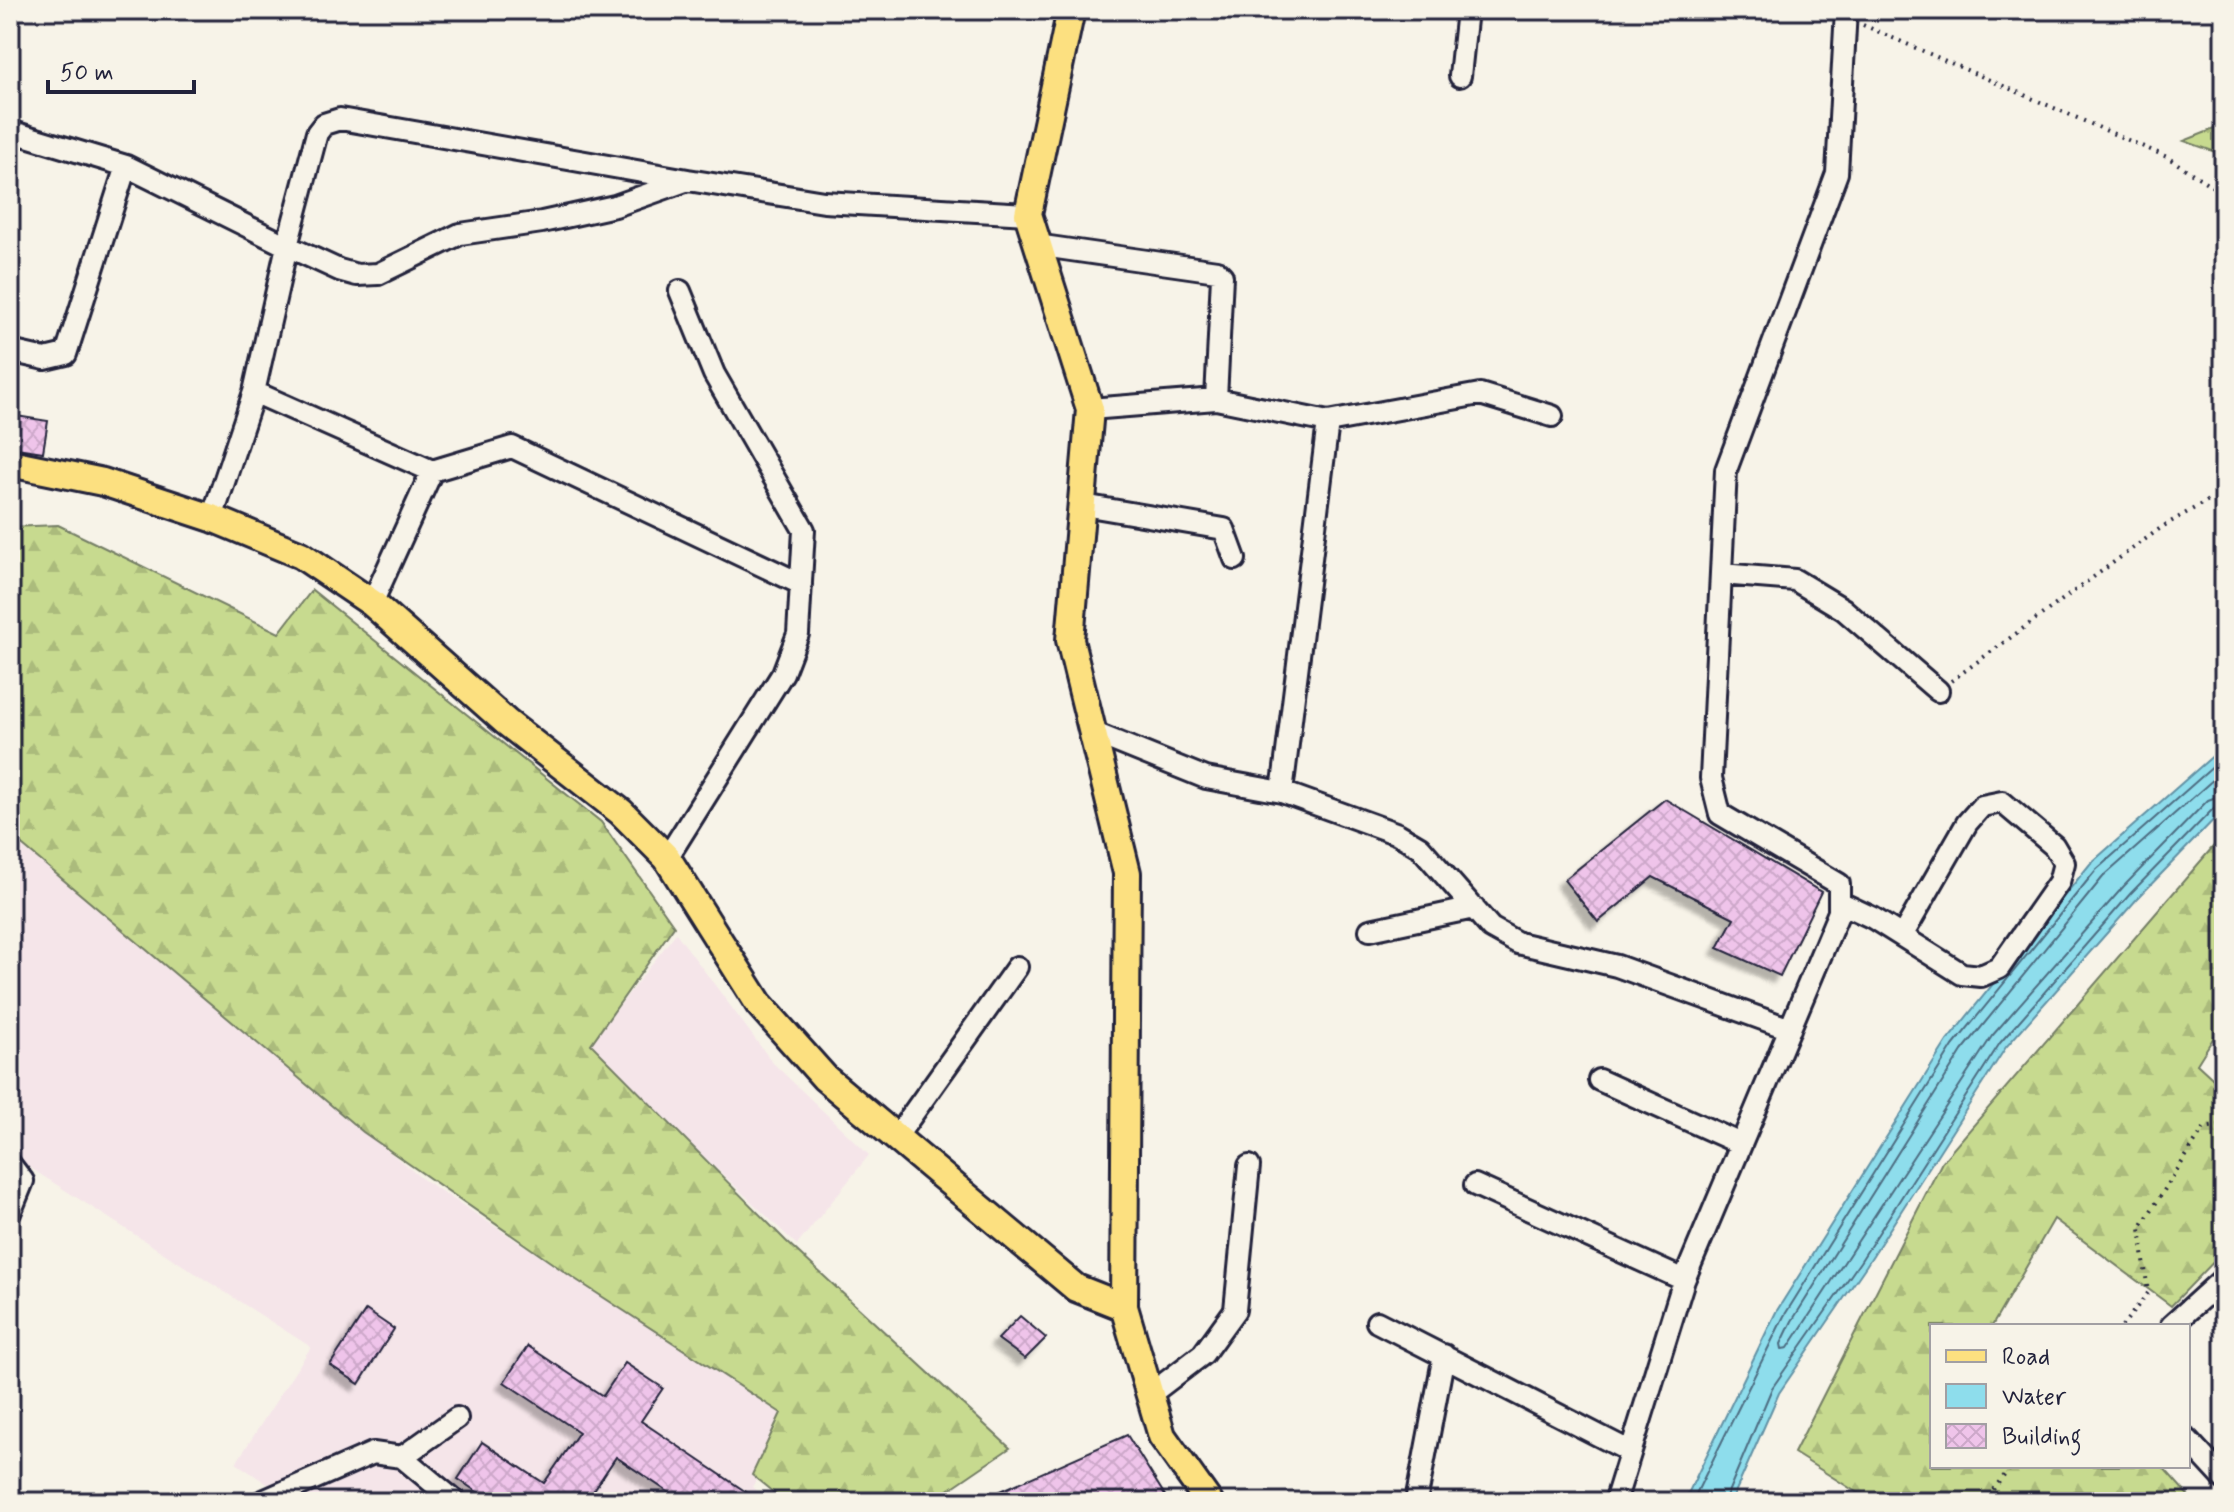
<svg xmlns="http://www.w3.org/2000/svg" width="2234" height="1512" viewBox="0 0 2234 1512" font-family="Mynerve,sans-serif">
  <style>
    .built { fill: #f5e5e9 }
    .forest { fill: url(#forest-firs); stroke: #747e65; stroke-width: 2 }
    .water { fill: #8eddec; stroke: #6392a5; stroke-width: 2 }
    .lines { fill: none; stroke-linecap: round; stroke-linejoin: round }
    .shore { stroke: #4d6d82; stroke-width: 2 }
    .building { fill: url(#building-cross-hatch); stroke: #22223b; stroke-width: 2; filter: url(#shadow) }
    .minor-casing { stroke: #22223b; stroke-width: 26 }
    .major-casing { stroke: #22223b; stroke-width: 32 }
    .path { stroke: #22223b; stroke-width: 4; stroke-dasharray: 2 6; stroke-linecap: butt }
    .minor { stroke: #f7f3e8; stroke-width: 20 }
    .major { stroke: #fce080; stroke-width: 26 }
  </style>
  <defs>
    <pattern id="forest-firs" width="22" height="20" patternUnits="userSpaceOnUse" patternTransform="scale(2)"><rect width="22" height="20" fill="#c7da8f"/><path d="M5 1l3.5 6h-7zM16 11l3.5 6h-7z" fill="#abbb7c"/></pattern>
    <pattern id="building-cross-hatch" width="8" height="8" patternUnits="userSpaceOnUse" patternTransform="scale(2)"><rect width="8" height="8" fill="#efc4ea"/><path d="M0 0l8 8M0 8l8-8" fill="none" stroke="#cda8ca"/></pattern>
    <filter id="shadow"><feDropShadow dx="-7" dy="7" stdDeviation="2" flood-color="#0004"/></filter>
  </defs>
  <rect width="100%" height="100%" fill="#f7f3e8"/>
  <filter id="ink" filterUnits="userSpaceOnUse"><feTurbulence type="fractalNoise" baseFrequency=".0125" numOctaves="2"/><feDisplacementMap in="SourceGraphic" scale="16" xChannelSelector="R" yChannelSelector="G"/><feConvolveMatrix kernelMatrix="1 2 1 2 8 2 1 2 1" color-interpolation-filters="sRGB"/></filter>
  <g filter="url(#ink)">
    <path class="built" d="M10 835 421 1178 790 1420 752 1487 772 1502H294L236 1463 311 1347 10 1155Z
      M676 933 773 1063 869 1155 797 1245 588 1046Z"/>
    <path class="forest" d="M2224 125V155L2184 141Z
      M58 525 279 633 312 590 601 822 674 926 591 1044 786 1241 1010 1448 944 1493 949 1502H785L752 1475 781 1413 572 1277 363 1132 10 835V527Z
      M2224 834V1021L2197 1064 2224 1089V1251L2171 1306 2054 1219 1992 1326H1932V1466H2162L2194 1502H1872L1794 1453 1942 1162Z"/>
    <path class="water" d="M2224 746V809L2137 899 2006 1047 1866 1266 1779 1393 1731 1502H1684L1776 1312 1947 1041 2090 864Z"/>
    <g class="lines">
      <path class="shore" d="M2224 770 2103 877 1962 1051 1792 1321 1781 1344 1782 1349 1788 1348 1992 1036 2124 886 2208 800 2224 794
        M1692 1502 1784 1316 1953 1046 2096 870 2224 757
        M1724 1502 1772 1388 1860 1262 2000 1043 2131 893 2215 807 2224 805"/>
    </g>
    <path class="building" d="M10 415 48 421 43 452 10 447Z
      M1665 799 1821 892 1780 976 1718 948 1734 918 1653 877 1598 922 1564 880Z
      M366 1310 394 1329 359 1384 330 1365Z
      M1020 1316 1046 1338 1025 1359 998 1339Z
      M528 1346 603 1396 625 1363 663 1388 641 1421 761 1502H683L616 1457 586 1502H492L458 1479 482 1442 544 1483 579 1432 504 1382Z
      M1127 1435 1169 1502H976Z"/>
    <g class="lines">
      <g class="minor-casing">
        <path id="minor" d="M1460 76 1467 10
          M10 131 126 166 287 246 254 392 212 518
          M688 180 340 119 324 124 317 133 287 246 339 270 357 275 378 274 460 234 542 222 615 206 688 180 824 202 1028 214
          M1036 245 1217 271 1222 276 1216 399
          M10 351 45 359 66 354 126 166
          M254 392 432 471
          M1090 409 1216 399 1328 422 1282 792
          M1328 422 1480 394 1552 416
          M1083 505 1224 529 1235 559
          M1721 574 1795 580 1843 609 1938 691
          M372 603 432 471 512 447 801 584
          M1092 732 1206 778 1282 792 1398 834 1420 847 1491 928 1518 943 1617 966 1790 1029
          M667 858 783 673 798 634 804 530 714 374 680 291
          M1839 902 1873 918 1962 974 1981 976 1999 968 2059 882 2064 863 2054 846 2002 802 1982 806 1967 823 1902 936
          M1370 930 1474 908
          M1599 1080 1741 1144
          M897 1136 1017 967
          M10 1164 23 1181 10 1213
          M1475 1185 1684 1280
          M1377 1322 1629 1451
          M2171 1326 2224 1278
          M1148 1396 1203 1354 1235 1310 1249 1166
          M2188 1440 2224 1479
          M402 1457 457 1418
          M261 1502 373 1453 402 1457 456 1502
          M1416 1502 1444 1355
          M1615 1502 1684 1280 1839 912V884L1720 814 1711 778 1726 470 1837 173 1846 10"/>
      </g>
      <g class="major-casing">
        <path id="major" d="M1071 10 1028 214 1090 409 1070 640 1127 873 1124 1307
          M10 463 103 482 212 518 301 555 372 603 506 722 621 812 667 858 759 1004 825 1078 1076 1288 1124 1307 1162 1436 1209 1502"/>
      </g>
      <path class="path" d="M1863 25 2167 157 2224 194
        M1951 681 2162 527 2224 491
        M2122 1326 2148 1293 2140 1228 2204 1128 2224 1125
        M1983 1502 2012 1466"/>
      <use href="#minor" class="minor"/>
      <use href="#major" class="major"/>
    </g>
  </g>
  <rect width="2234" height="1512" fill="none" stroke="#f7f3e8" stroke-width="40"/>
  <rect x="20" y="20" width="2194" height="1472" fill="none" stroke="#22223b" stroke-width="3" filter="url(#ink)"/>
  <rect x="1930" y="1324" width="260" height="144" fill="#f7f3e8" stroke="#a29fa3" stroke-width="2"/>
  <rect x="1946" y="1350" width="40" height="12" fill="#fce080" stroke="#a29fa3" stroke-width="2"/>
  <text x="2002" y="1364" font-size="24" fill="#22223b">Road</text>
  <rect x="1946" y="1384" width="40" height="24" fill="#8eddec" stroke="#a29fa3" stroke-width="2"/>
  <text x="2002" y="1404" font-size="24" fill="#22223b">Water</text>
  <rect x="1946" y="1424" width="40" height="24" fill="url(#building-cross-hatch)" stroke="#a29fa3" stroke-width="2"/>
  <text x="2002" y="1444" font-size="24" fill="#22223b">Building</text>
  <path d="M48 80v12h146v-12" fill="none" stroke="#22223b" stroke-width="4"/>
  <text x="60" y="80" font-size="24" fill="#22223b" stroke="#f7f3e8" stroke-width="6" paint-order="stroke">50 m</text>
</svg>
